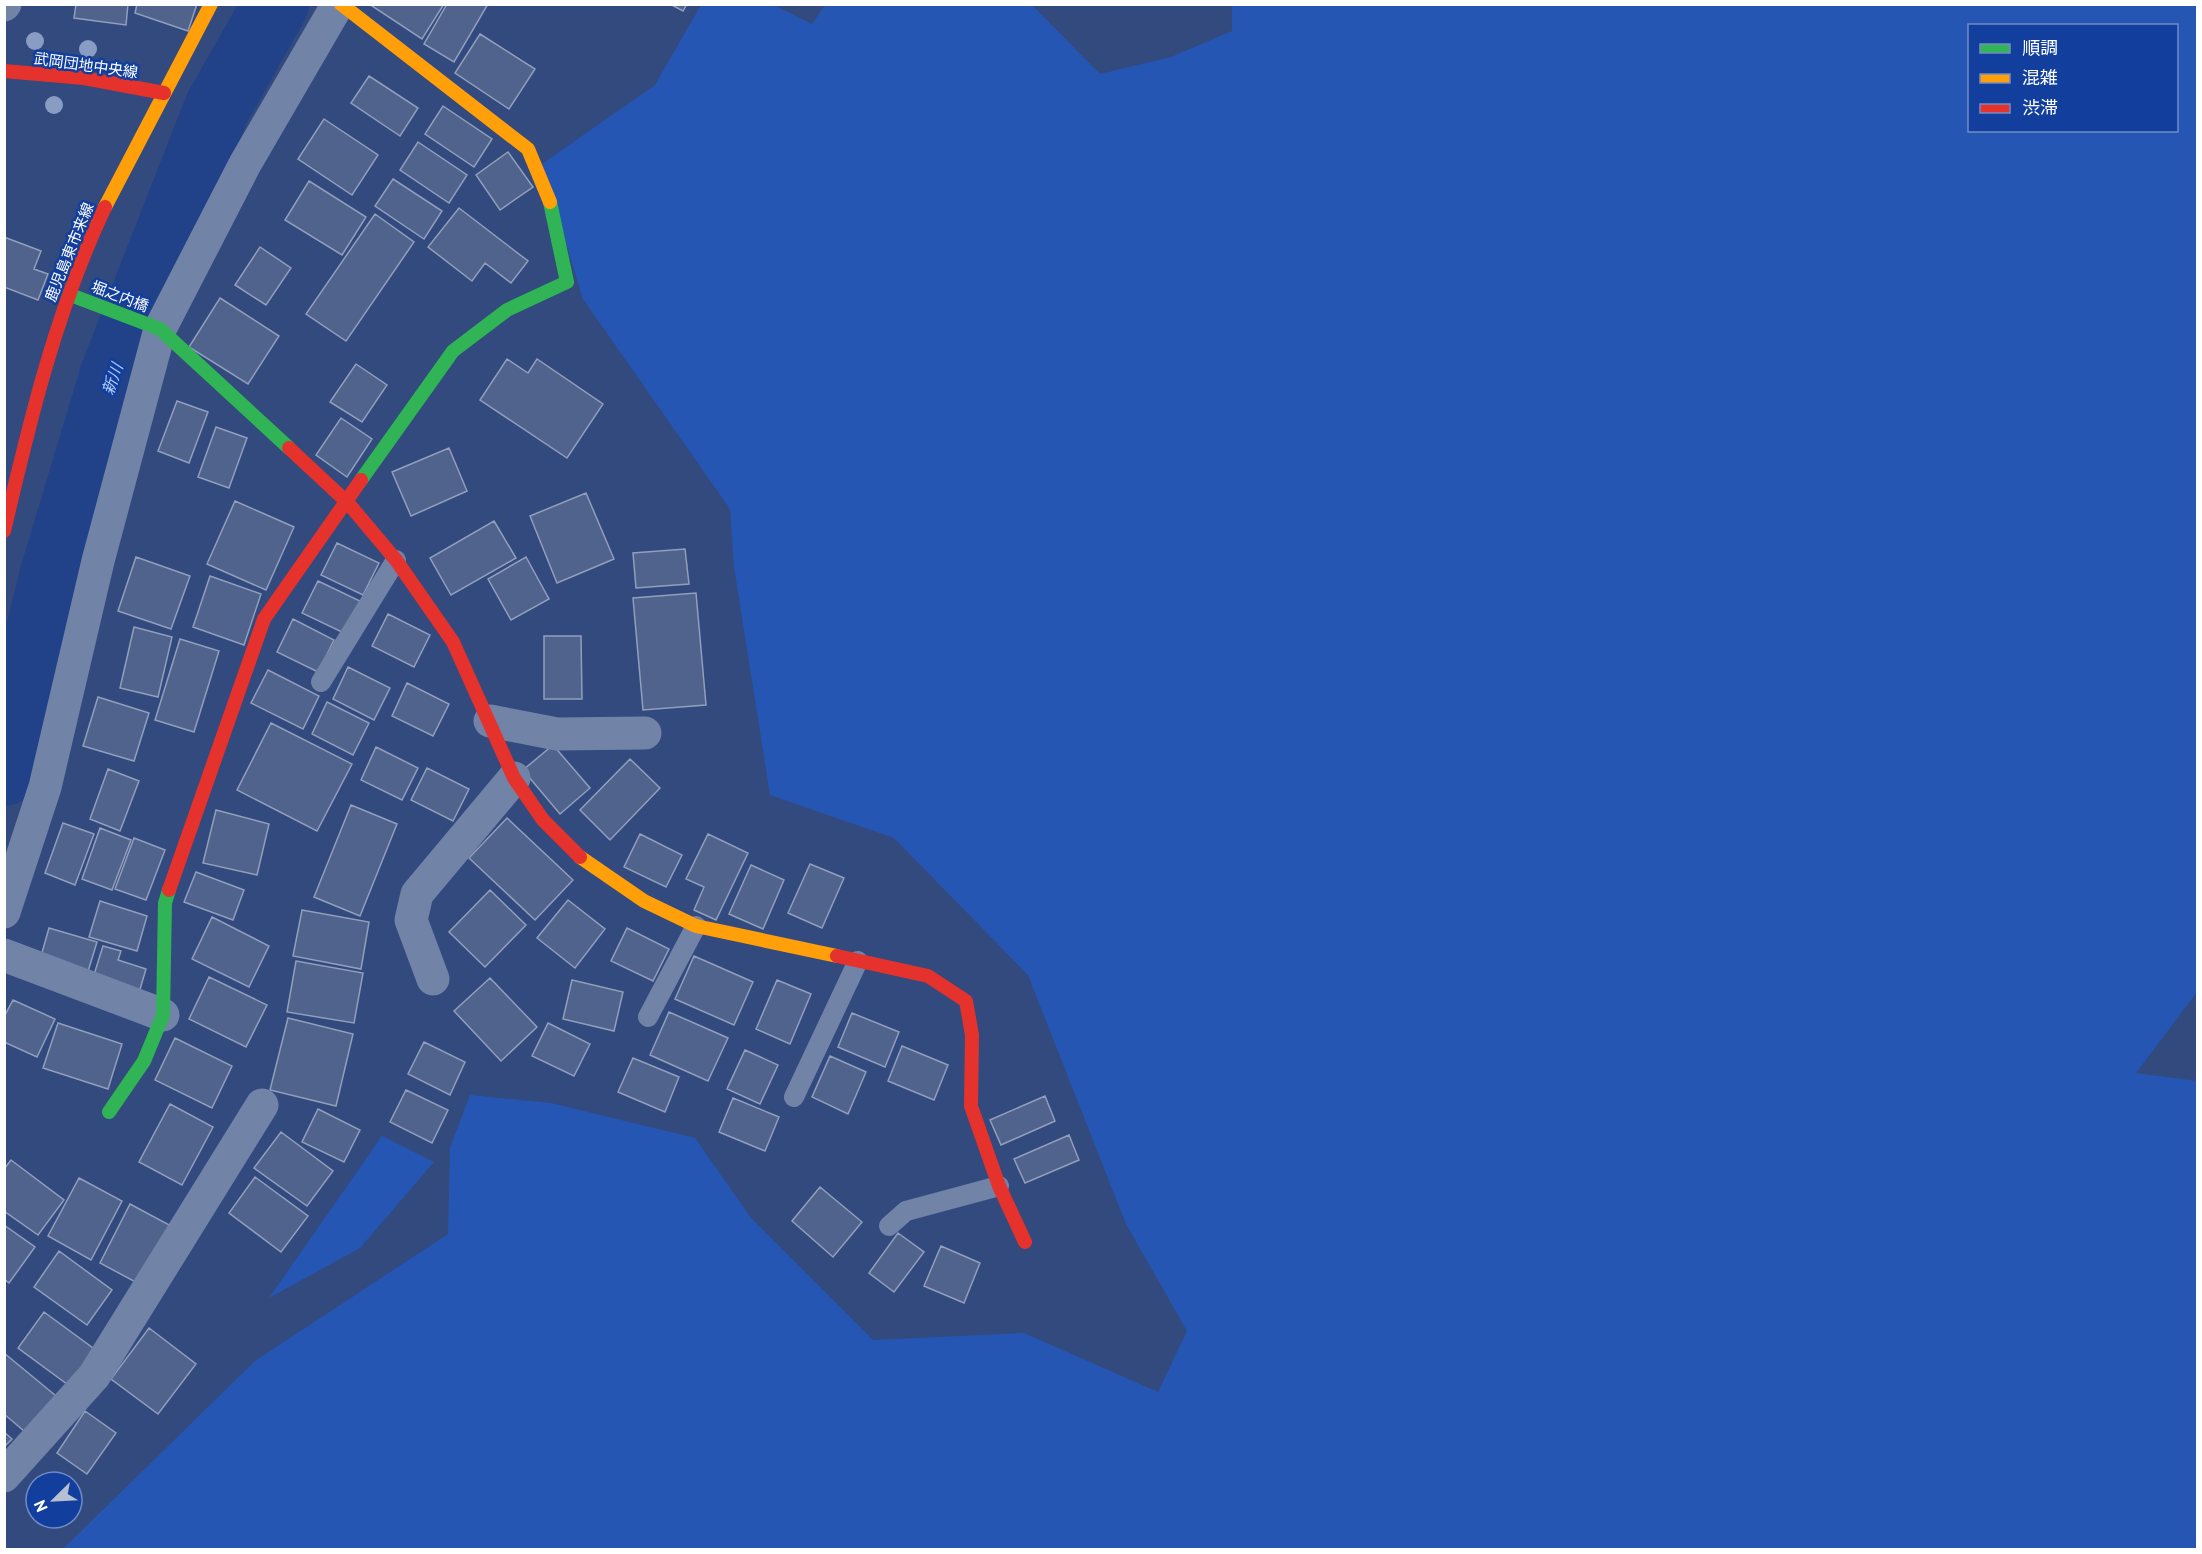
<svg xmlns="http://www.w3.org/2000/svg" width="2202" height="1554" viewBox="0 0 2202 1554" font-family="'PT Sans','Noto Sans JP',sans-serif">
  <style>
    .green { fill: #2656b4; fill-rule: evenodd }
    .lines { fill: none; stroke-linecap: round; stroke-linejoin: round }
    .river { stroke: #214288; stroke-width: 66 }
    .building { fill: #4f638c; stroke: #929fbc; stroke-width: 1.5 }
    .lane { stroke: #7283a8; stroke-width: 20 }
    .street { stroke: #7283a8; stroke-width: 33 }
    .fast { stroke: #30b455; stroke-width: 14 }
    .slow { stroke: #ff9f0a; stroke-width: 14 }
    .jam { stroke: #e5322d; stroke-width: 14 }
    .tree { fill: #899cc4 }
    .labels { text-anchor: middle; dominant-baseline: central; stroke-width: 5; stroke-linejoin: round; paint-order: stroke }
    .street-label { font-size: 15px; fill: #fff; stroke: #123f9e }
    .water-label { font-size: 16px; font-style: italic; fill: #b5cdfb; stroke: #123f9e }
  </style>
  <rect width="100%" height="100%" fill="#324a7e"/>
  <path class="green" d="M701 5H774L812 24 825 5H1032L1100 74 1171 57 1232 31V5H2197V992L2136 1073 2197 1081V1549L62 1550 255 1361 448 1234 450 1148 470 1095 551 1103 695 1138 751 1218 873 1340 1024 1333 1158 1392 1187 1331 1126 1224 1028 975 894 838 770 795 734 567 730 509 583 299 542 164 655 85ZM1970 26H2176V130H1970Z
    M382 1136 434 1162 360 1248 269 1298Z"/>
  <g class="lines">
    <path class="river" d="M4 773 53 574 113 374 217 108 276 4"/>
  </g>
  <path class="building" d="M76 4H128L126 25 74 18Z
    M137 4H197L188 31 135 13Z
    M369 4H444L422 39Z
    M447 4H488L454 62 424 44Z
    M670 4H687L683 11Z
    M480 34 535 69 509 109 455 73Z
    M369 76 418 108 400 136 351 103Z
    M443 106 492 139 474 167 425 134Z
    M324 119 378 155 352 195 298 159Z
    M418 142 467 175 449 203 400 170Z
    M508 152 533 187 500 210 476 175Z
    M393 179 442 211 424 239 375 206Z
    M309 181 366 217 342 255 285 220Z
    M459 208 528 261 511 283 485 263 472 281 428 247Z
    M375 214 414 242 346 341 306 314Z
    M4 237 41 251 34 269 48 274 38 300 4 287Z
    M260 247 291 268 266 305 235 285Z
    M220 298 279 336 248 384 189 347Z
    M507 359 528 373 537 359 603 404 567 458 480 400Z
    M356 364 387 385 362 422 330 402Z
    M177 401 208 412 189 463 158 451Z
    M341 418 372 439 347 477 316 455Z
    M216 427 247 438 229 488 198 477Z
    M449 448 467 491 411 516 392 472Z
    M586 493 614 559 557 583 530 516Z
    M235 501 294 527 266 590 207 564Z
    M494 521 516 558 451 595 430 558Z
    M337 543 379 563 363 595 321 575Z
    M685 549 689 584 636 588 633 553Z
    M136 557 190 576 171 629 118 611Z
    M526 557 549 599 511 620 488 579Z
    M210 576 261 594 244 645 193 627Z
    M318 581 360 601 344 633 302 613Z
    M696 593 706 705 643 710 633 598Z
    M388 614 430 635 414 667 372 646Z
    M293 619 334 640 318 672 277 652Z
    M134 627 172 637 158 697 120 688Z
    M544 636H581L582 699H544Z
    M180 639 219 651 194 732 155 720Z
    M348 667 390 688 374 720 333 699Z
    M268 670 319 696 303 729 251 703Z
    M407 683 449 704 433 736 392 716Z
    M98 697 149 713 134 761 83 746Z
    M327 702 369 723 353 755 312 734Z
    M271 723 352 764 317 831 237 790Z
    M553 745 590 788 560 814 523 770Z
    M376 747 418 768 402 800 361 780Z
    M630 759 660 788 610 840 580 810Z
    M427 768 469 789 453 821 411 800Z
    M108 769 139 781 120 831 90 819Z
    M351 805 397 824 360 916 314 897Z
    M216 810 269 824 257 875 203 863Z
    M507 818 573 880 535 920 469 858Z
    M63 823 94 834 75 885 45 873Z
    M100 828 131 840 112 890 82 879Z
    M640 834 682 855 666 887 624 867Z
    M708 834 748 853 716 920 694 910 704 887 686 879Z
    M134 838 165 850 146 900 115 889Z
    M810 864 844 878 822 928 788 913Z
    M751 865 784 880 763 929 729 914Z
    M196 872 244 890 233 920 184 902Z
    M490 890 526 925 485 967 449 932Z
    M568 900 605 929 575 968 537 938Z
    M100 901 147 916 137 951 89 937Z
    M302 910 369 922 361 969 293 956Z
    M212 917 269 946 249 987 192 959Z
    M49 928 97 942 86 978 39 963Z
    M627 928 669 949 653 981 611 961Z
    M103 946 121 951 118 960 146 969 138 996 92 981Z
    M694 956 753 982 734 1025 675 999Z
    M296 961 363 973 354 1023 287 1012Z
    M209 977 267 1005 246 1047 189 1019Z
    M490 978 537 1027 501 1061 454 1011Z
    M572 980 623 992 614 1031 563 1019Z
    M777 980 811 994 790 1044 756 1029Z
    M13 1000 55 1019 37 1057 4 1042V1017Z
    M669 1012 728 1038 708 1081 650 1055Z
    M852 1013 899 1032 885 1067 838 1047Z
    M288 1018 353 1034 336 1106 270 1090Z
    M58 1023 122 1044 108 1089 43 1068Z
    M548 1023 590 1044 574 1076 532 1056Z
    M175 1038 232 1066 212 1108 155 1080Z
    M424 1042 465 1062 450 1095 408 1074Z
    M902 1046 948 1065 934 1100 888 1081Z
    M745 1050 778 1065 760 1104 727 1089Z
    M830 1056 866 1072 848 1114 812 1097Z
    M633 1058 679 1077 665 1112 618 1092Z
    M406 1090 448 1110 432 1143 390 1122Z
    M1045 1096 1055 1121 1001 1145 990 1120Z
    M733 1098 779 1117 765 1151 719 1132Z
    M170 1104 213 1127 182 1185 139 1162Z
    M318 1109 360 1130 344 1162 302 1142Z
    M281 1132 333 1171 307 1206 254 1168Z
    M1069 1135 1079 1160 1025 1183 1014 1159Z
    M11 1160 64 1200 38 1235 4 1211V1169Z
    M255 1177 308 1216 281 1252 229 1213Z
    M79 1178 122 1201 91 1260 48 1236Z
    M820 1187 862 1222 833 1257 792 1221Z
    M130 1204 173 1227 143 1286 100 1263Z
    M4 1225 35 1247 9 1283 4 1279Z
    M898 1233 924 1252 894 1292 869 1273Z
    M941 1246 980 1263 964 1303 924 1286Z
    M59 1251 112 1290 87 1325 34 1287Z
    M44 1312 97 1351 71 1387 18 1348Z
    M149 1328 196 1364 158 1414 111 1379Z
    M4 1353 61 1400 31 1437 4 1414Z
    M85 1411 116 1433 87 1474 57 1453Z
    M4 1432 12 1439 4 1447Z"/>
  <g class="lines">
    <path class="lane" d="M321 682 396 560
      M648 1017 696 926
      M794 1097 858 961
      M889 1226 906 1211 999 1186"/>
    <path class="street" d="M4 5 5 4
      M490 721 557 734 645 733
      M4 912 45 787 98 561 160 329 245 164 338 4
      M4 955 163 1015
      M433 979 411 920 417 894 514 778
      M4 1476 94 1376 262 1105"/>
    <path class="fast" d="M68 294 160 329 289 448
      M361 480 453 351 507 310 567 282 550 202
      M109 1112 144 1061 163 1015 165 903 169 890"/>
    <path class="slow" d="M341 4 528 149 550 202
      M105 207 211 4
      M580 857 644 901 696 926 837 956"/>
    <path class="jam" d="M4 71 84 78 164 93
      M289 448 348 503 396 560 453 642 514 778 543 820 580 857
      M4 531C30 420 56 311 105 207
      M169 890 264 619 361 480
      M837 956 928 976 966 1001 972 1035 971 1106 999 1186 1025 1242"/>
  </g>
  <g class="tree">
    <circle cx="35" cy="41" r="9"/>
    <circle cx="88" cy="49" r="9"/>
    <circle cx="54" cy="105" r="9"/>
  </g>
  <g class="labels">
    <g class="street-label">
      <text transform="translate(86 65) rotate(8)">武岡団地中央線</text>
      <text transform="translate(69 252) rotate(-68)">鹿児島東市来線</text>
      <text transform="translate(120 296) rotate(21)">堀之内橋</text>
    </g>
    <g class="water-label">
      <text transform="translate(112 379) rotate(-71)">新川</text>
    </g>
  </g>
  <rect width="2202" height="1554" fill="none" stroke="#ffffff" stroke-width="12"/>
  <rect x="1968" y="24" width="210" height="108" fill="#123f9e" stroke="#718cc5" stroke-width="1.5"/>
  <rect x="1980" y="44" width="30" height="9" fill="#30b455" stroke="#718cc5" stroke-width="1.5"/>
  <text x="2022" y="54" font-size="18" fill="#ffffff">順調</text>
  <rect x="1980" y="74" width="30" height="9" fill="#ff9f0a" stroke="#718cc5" stroke-width="1.5"/>
  <text x="2022" y="84" font-size="18" fill="#ffffff">混雑</text>
  <rect x="1980" y="104" width="30" height="9" fill="#e5322d" stroke="#718cc5" stroke-width="1.5"/>
  <text x="2022" y="114" font-size="18" fill="#ffffff">渋滞</text>
  <g transform="translate(54 1500) rotate(246)"><circle r="28" fill="#123f9e" stroke="#718cc5" stroke-width="1.5"/>
  <path d="M0-4.5L10 22L0 15L-10 22Z" fill="#b7c0d2"/>
  <text y="-9" font-size="16" font-weight="bold" text-anchor="middle" fill="#ffffff">N</text>
  </g>
</svg>
